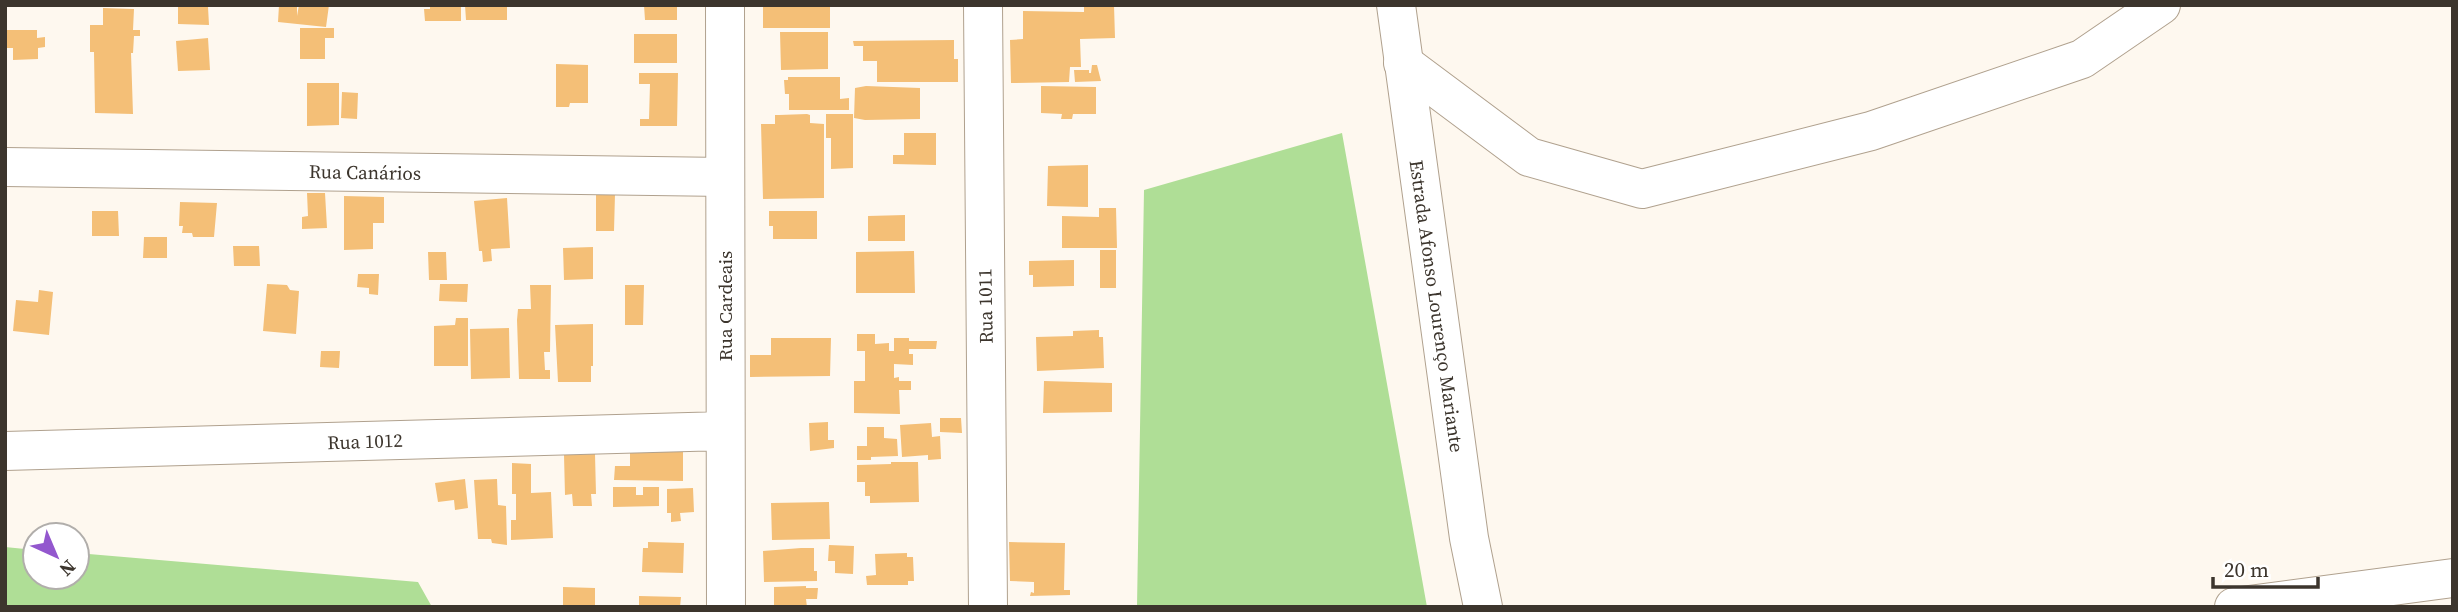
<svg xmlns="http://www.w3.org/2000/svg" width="2458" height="612" viewBox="0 0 2458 612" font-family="'Source Serif 4',serif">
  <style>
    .green { fill: #afde96 }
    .building { fill: #f4bf77 }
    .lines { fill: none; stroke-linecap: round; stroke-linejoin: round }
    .minor-casing { stroke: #b0a18e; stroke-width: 40 }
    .major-casing { stroke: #b0a18e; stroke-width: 40 }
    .minor { stroke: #fff; stroke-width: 38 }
    .major { stroke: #fff; stroke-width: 38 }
    .labels { text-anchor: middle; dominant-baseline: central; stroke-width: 7; stroke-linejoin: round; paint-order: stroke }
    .street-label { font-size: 19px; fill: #3c352d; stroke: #fff }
  </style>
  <rect width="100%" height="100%" fill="#fef8ef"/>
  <path class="green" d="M1342 133 1427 607H1137L1144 190Z
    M5 547 35 550V577H77V553L418 582 432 607H5Z"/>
  <path class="building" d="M178 5 208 7 209 25 178 24Z
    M279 5 297 6V16L299 5H329L326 27 278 22Z
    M430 5H461V21H425L424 9H430Z
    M465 5H507V20H466Z
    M644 5H677V20H645Z
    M782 5H830V28H763V7Z
    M1084 5H1114L1115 38 1080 39 1081 67H1070L1069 82 1011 83 1010 40 1023 39V11L1084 12Z
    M103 8 134 9 133 30H140V36H134L133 53H131L133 114 95 113 94 52H90V25H103Z
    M300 28H334V38H325V59H300Z
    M7 30H37V38L45 37V47L38 48V59L13 60V48H7Z
    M780 32H828V69L781 70Z
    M634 34H677V63H634Z
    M208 38 210 70 178 71 176 41Z
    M954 40V59H958V82H877V61H863V46H854L853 41Z
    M556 64 588 65V103H570L569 107H556Z
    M1092 65H1097L1101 81 1075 82 1074 70H1089V73H1091Z
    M639 73H678L677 126H640V119H649L650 84H639Z
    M788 77H840V99L849 98V110H789V94H785L784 80H788Z
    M307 83H339V125L307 126Z
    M866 86 920 88V119L865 120 854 118 855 88Z
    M1041 86 1096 87V114H1073L1072 119H1061L1062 114 1041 113Z
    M342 92 358 93 357 119 341 118Z
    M807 114 810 115V123L824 124V198L763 199 761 124H775V115H779Z
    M826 114H853V168L831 169V138H826Z
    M904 133H936V165L893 164V155H904Z
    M1088 165V207L1047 206 1048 166Z
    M307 193H325L327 228 302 229V217L308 216Z
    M596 194H615L614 231H596Z
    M344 196 384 197V223H373V249L344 250Z
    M507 198 510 248 491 249 492 261 483 262 482 251H479L474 201Z
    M180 202 217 203 214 237H193L192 233H182L183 226H179Z
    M1099 208H1116L1117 248H1062V216L1099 217Z
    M92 211H118L119 236H92Z
    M769 211H817V239H773V226H769Z
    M905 215V241H868V216Z
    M144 237H167V258H143Z
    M233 246H259L260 266H234Z
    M593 247V279L564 280 563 248Z
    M1100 250H1116V288H1100Z
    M914 251 915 293H856V252Z
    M428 252H446L447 280H429Z
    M1074 260V286L1033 287V275H1029V261Z
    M358 274H379L378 295 369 294V288L357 287Z
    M267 284 287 285 290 290 299 291 296 334 263 331Z
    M440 284H468L467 302 439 301Z
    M530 285H551L550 352H544L545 370H550V379H519L517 320 518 309H531Z
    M625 285H644L643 325H625Z
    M39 290 53 292 49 335 13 331 16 300 38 302Z
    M456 318H468V366H434V326L455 325Z
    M593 324V366H591V382H558L555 325Z
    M509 328 510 378 471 379 470 329Z
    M1099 330V337H1103L1104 368 1037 371 1036 337 1073 336V331Z
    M857 334H875V344L889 343V351H894V338H909V341H937L936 349H909V354H913V365L894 364V378L899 377V381H911V390H899L900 414 854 413V381H865V351H857Z
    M771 338H831L830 376 750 377V355H771Z
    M321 351H340L339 368 320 367Z
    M1044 381 1112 383V412L1043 413Z
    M940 418H961L962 433 940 432Z
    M828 422V440H834V448L810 451 809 423Z
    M931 423 932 437 940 436 941 459 928 460V455L902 457 900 425Z
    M867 427H884V438L897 439 898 456 871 457V460H857V446H867Z
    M630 437 683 438V481L614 480 615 466H630Z
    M595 454 596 494H591L592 506H573L572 494 565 495 564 455Z
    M891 462H918L919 502 870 503V496H865V482H857V465L891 464Z
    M512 463 531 464V493L551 492 553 538 511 540V520H516V494H512Z
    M465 479 468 508 455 510 454 500 438 502 435 483Z
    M497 479 498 505 506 506 507 545 492 543 491 539H478L474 480Z
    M613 487H636V495H643V487H659V506L613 507Z
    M693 488 694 512 680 513 681 521 671 522V513H667V489Z
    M829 502 830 539 772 540 771 503Z
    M648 542 684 543 683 573 642 572 643 548H648Z
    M1009 542 1065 543 1064 590H1070V595L1030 596 1031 592 1034 593V582L1010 581Z
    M829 545 854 546 853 574 835 573V561H828Z
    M801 548H814V571H817V581L764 582 763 551Z
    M907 553V557H913L914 581H908V585H867L866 576 876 575 875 554Z
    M806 586V588H818L817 599H806L807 607H774V587Z
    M563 587 595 588V607H563Z
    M639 596 681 597 680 607H639Z"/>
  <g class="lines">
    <g class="minor-casing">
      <path id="minor" d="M725 5 726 607
        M983 5 988 607
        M1403 63 1529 157 1642 189 1871 131 2082 59 2161 5
        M5 167 725 177
        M5 451 725 431
        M2234 607 2453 578"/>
    </g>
    <g class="major-casing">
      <path id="major" d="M1396 5 1469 538 1483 607"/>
    </g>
    <use href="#minor" class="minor"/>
    <use href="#major" class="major"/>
  </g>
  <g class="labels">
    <g class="street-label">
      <text transform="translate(365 172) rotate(1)">Rua Canários</text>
      <text transform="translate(725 306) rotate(-90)">Rua Cardeais</text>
      <text transform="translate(985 306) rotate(-91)">Rua 1011</text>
      <text transform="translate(1437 306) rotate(82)">Estrada Afonso Lourenço Mariante</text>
      <text transform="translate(365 441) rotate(-2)">Rua 1012</text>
    </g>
  </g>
  <rect width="2458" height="612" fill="none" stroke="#3c352d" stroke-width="14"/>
  <g transform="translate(56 556) rotate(136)"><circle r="33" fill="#ffffff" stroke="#b1aeab" stroke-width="2"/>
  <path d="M0-5L12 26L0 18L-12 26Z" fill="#9357ce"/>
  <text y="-10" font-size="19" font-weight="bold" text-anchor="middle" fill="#3c352d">N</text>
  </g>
  <path d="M2213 577v10h105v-10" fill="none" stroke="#3c352d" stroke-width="3.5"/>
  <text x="2224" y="577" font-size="21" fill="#3c352d" stroke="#ffffff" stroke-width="5" paint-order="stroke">20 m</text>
</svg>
